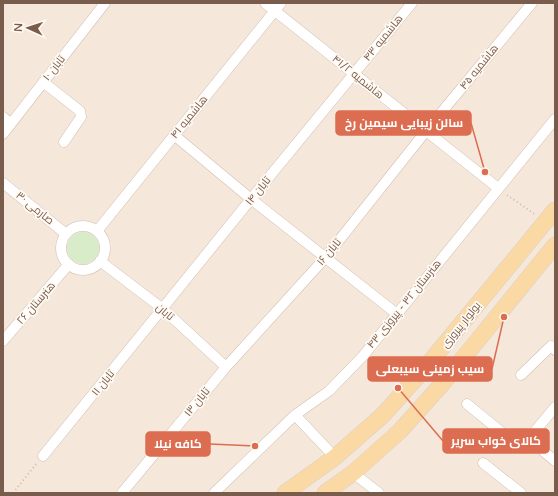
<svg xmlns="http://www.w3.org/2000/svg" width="558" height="496" viewBox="0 0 558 496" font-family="'Varela Round',Cairo,sans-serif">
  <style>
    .residential { fill: #f5e8da }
    .green { fill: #d8ecc9 }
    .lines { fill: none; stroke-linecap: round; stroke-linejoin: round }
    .street-casing { stroke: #d1beb0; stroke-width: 11 }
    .primary-casing { stroke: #dad1cd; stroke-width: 17 }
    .path { stroke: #d9b8a5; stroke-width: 2; stroke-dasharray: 1 3; stroke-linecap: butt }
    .street { stroke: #fff; stroke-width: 10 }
    .primary { stroke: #fbd9a5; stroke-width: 16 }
    .labels { text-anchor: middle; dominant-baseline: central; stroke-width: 3.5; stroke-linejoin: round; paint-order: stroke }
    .street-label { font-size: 11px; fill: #7a5c4d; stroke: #fffaf3 }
    .leader { fill: none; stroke: #dc6d51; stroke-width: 1.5 }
    .callout-dot { fill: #dc6d51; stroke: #fffaf3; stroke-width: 1.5 }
    .callout { fill: #dc6d51; stroke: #dc6d51; stroke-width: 1.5 }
    .callout-label { font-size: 12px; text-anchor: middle; font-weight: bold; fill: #fff }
  </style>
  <rect width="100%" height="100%" fill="#fdf6ec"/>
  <path class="residential" d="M3 3H555V493H3Z"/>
  <path class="green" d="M67 248a16 16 0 1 1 32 0a16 16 0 1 1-32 0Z"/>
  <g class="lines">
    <g class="street-casing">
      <path id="street" d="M265 3 498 188
        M43 82 80 111 81 117 64 142
        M3 117 11 124
        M3 134 105 3
        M174 135 251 199 397 314
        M3 183 66 234
        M61 248a22 22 0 1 1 44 0a22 22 0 1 1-44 0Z
        M97 231 281 3
        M100 261 163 309 226 367
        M3 341 69 264
        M521 375 551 346 555 350
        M467 404 521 448 555 407
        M295 415 329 451
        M529 439 555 461
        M43 456 251 199 412 3
        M483 463 521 493
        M353 473 379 493
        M122 493 226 367 325 258 426 131 532 3
        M214 493 295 415 329 391 363 356 555 119"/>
    </g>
    <g class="primary-casing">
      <path id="primary" d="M285 493 334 458 383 415 425 368 555 210
        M325 493 353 473 400 431 443 383 555 245"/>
    </g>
    <path class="path" d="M507 195 536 215
      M13 493 37 463"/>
    <use href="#street" class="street"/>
    <use href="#primary" class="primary"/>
  </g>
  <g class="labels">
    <g class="street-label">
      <text transform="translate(383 38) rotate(-51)">هاشمیه ۴۳</text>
      <text transform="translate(479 67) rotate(-51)">هاشمیه ۴۵</text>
      <text transform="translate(54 68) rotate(-52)">تابان ۱۰</text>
      <text transform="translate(358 77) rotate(39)">هاشمیه ۴۱/۲</text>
      <text transform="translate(189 117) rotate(-51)">هاشمیه ۴۱</text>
      <text transform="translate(258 191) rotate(-51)">تابان ۱۴</text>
      <text transform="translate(35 208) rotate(39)">صارمی ۳۰</text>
      <text transform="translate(329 252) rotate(-50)">تابان ۱۶</text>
      <text transform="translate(36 303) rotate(-49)">هنرستان ۲۶</text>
      <text transform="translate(404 304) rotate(-51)">هنرستان ۳۲ - پیروزی ۴۳</text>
      <text transform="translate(165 312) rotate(40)">تابان</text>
      <text transform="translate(461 325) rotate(-51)">بولوار پیروزی</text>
      <text transform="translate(103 383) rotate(-51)">تابان ۱۱</text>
      <text transform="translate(197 402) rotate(-51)">تابان ۱۳</text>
    </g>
  </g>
  <path class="leader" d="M485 172L471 123M504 317L492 369M398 388L443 441M255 446L210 444"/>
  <g class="callout-dot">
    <circle cx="485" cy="172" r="4"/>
    <circle cx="504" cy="317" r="4"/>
    <circle cx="398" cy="388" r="4"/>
    <circle cx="255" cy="446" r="4"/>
  </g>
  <g class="callout">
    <rect x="336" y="111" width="135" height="24" rx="4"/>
    <rect x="368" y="357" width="124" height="24" rx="4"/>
    <rect x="443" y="429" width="106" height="24" rx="4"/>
    <rect x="146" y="432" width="64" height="24" rx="4"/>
  </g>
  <g class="callout-label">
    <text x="404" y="127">سالن زیبایی سیمین رخ</text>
    <text x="430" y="373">سیب زمینی سیبعلی</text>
    <text x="496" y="445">کالای خواب سریر</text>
    <text x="178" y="448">کافه نیلا</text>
  </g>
  <rect width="558" height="496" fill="none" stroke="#7a5c4d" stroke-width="8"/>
  <g transform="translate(28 28) rotate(273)" stroke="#fffaf3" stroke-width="3" paint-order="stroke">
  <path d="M0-3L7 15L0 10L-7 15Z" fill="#7a5c4d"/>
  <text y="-6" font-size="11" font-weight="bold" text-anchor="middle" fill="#7a5c4d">N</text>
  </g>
</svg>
